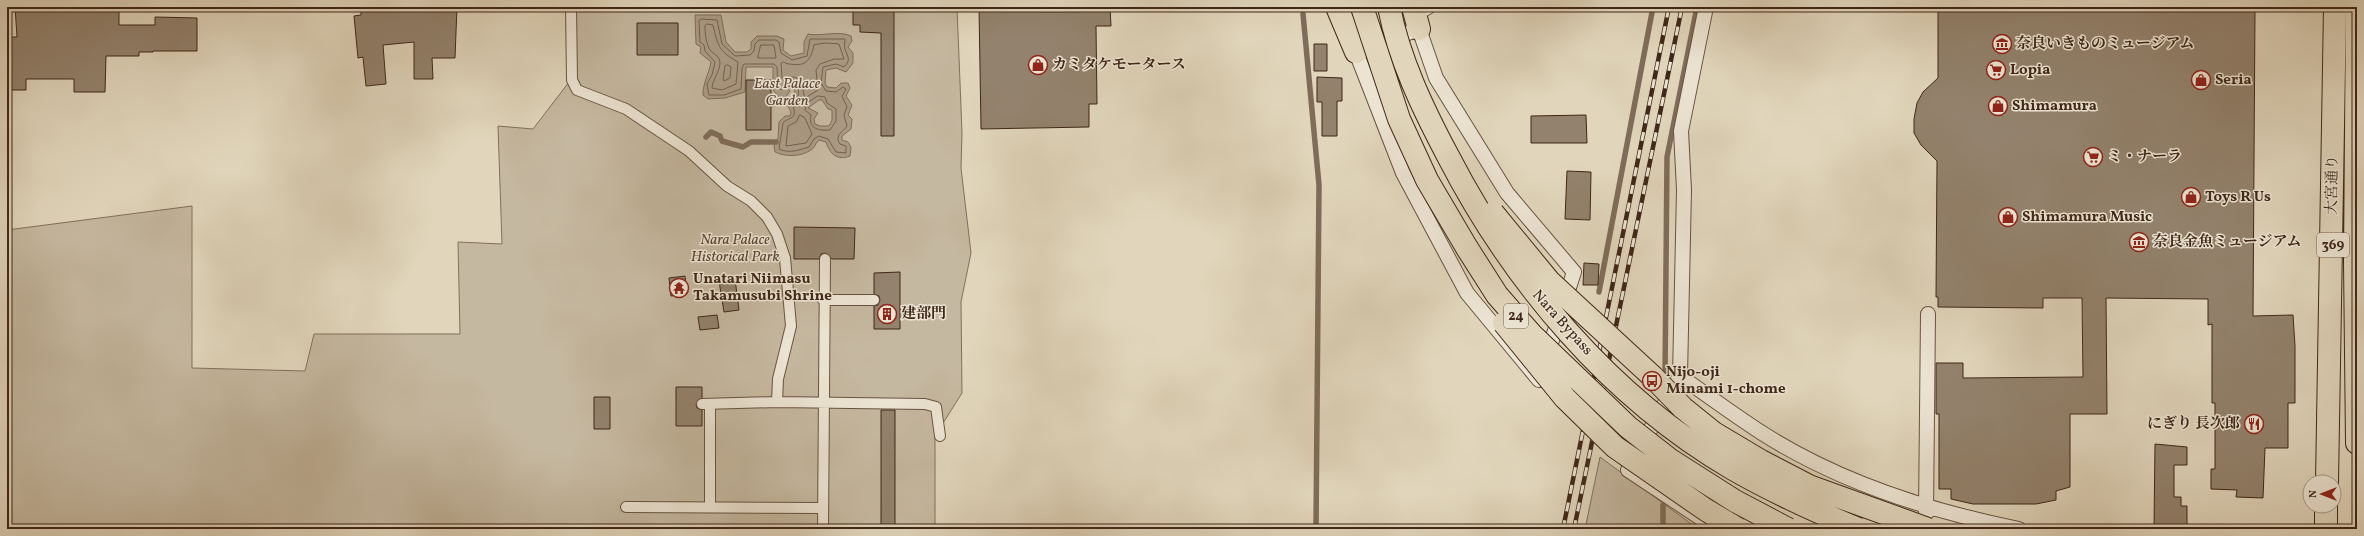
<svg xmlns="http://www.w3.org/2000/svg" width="2364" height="536" viewBox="0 0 2364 536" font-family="Vollkorn,'Noto Serif JP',serif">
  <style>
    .green { fill: #c5b8a0; stroke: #82705c }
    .water { fill: #aa9a84; stroke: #7f6c59; fill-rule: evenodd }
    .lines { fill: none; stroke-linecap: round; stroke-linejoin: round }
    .shore { stroke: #74604e; stroke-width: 1 }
    .stream { stroke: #7f6c59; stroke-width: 5.5 }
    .building { fill: #93826d; stroke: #3f2718 }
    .pedestrian-casing { stroke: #685341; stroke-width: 12 }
    .minor-casing { stroke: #685341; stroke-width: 16 }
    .trunk-casing { stroke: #3f2718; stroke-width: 24 }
    .pedestrian { stroke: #ece4d3; stroke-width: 10 }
    .minor { stroke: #ece4d3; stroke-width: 14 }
    .trunk { stroke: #e1d6bc; stroke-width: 22 }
    .rail-casing { stroke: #3f2718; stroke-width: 4.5 }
    .rail { stroke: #ece4d3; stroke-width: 3; stroke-dasharray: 9; stroke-linecap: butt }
    .trunk-bridge-casing { stroke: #3f2718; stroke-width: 24; stroke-linecap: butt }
    .trunk-bridge { stroke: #e1d6bc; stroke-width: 22 }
    .labels { text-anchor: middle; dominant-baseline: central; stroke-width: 3; stroke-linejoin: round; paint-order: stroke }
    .shield { fill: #ece4d3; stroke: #736050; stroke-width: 1 }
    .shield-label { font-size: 14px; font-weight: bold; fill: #3f2718 }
    .poi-label { font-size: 15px; font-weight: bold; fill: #3f2718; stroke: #ece4d3; text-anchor: start }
    .park-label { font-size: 15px; font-style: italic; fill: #5a4433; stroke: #ece4d3 }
    .street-label { font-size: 15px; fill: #3f2718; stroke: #ece4d3 }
  </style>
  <rect width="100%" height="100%" fill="#e1d6bc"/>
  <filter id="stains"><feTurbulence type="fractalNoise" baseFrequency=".005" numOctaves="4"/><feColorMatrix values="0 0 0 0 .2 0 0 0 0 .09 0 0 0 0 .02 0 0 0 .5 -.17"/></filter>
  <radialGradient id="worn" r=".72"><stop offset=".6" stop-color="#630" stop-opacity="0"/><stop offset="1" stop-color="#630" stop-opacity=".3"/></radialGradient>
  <path class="green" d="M576 7H957L962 133 961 168 971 253 961 302 962 393 935 436V529H7V230L192 206V368L305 371 314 334H460L458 242 502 244 498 126 533 129 576 73Z
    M1600 457 1690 523 1699 529H1585Z"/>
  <path class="water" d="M695 15H721L726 42 735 52H747L751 49V42L757 36H777L784 39 783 50 791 56 804 53V42L808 34C821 37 838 30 851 36L852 41 848 47 853 53V63L846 72 836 68 826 70 825 83 827 87 836 88 841 83H848L850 88 846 96 852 105 848 115 852 119 851 129 842 136V140L848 142 851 147 850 156C837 161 830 154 826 142L819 140C815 143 815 148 811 150 800 157 786 157 775 152L774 146 778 138 779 122 785 116H790L791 112 786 102 794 98 795 91 792 85 787 88 790 91 785 98H780L773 90V67H746L745 92 725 98 708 99 703 95C703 82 709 74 711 62L700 53 701 47 696 44ZM819 100H822L828 109 832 110V120L829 126H820L815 124 814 119 818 113 808 108Z"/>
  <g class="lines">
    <path class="shore" d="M702 19 717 20 722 44 735 56 750 55 754 51 755 44 759 40H776L779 42 781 53 792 60 807 56 810 39H845C845 41 844 46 845 49 847 57 852 59 844 67L836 64 823 67 821 83 826 91 836 92 843 87 846 89 842 96 847 107 844 115 847 126C843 132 834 135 840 144L846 146V153L836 152 828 139 819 136 814 139 809 147C799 150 789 154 779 149L783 123C791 115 797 121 793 105 799 98 802 87 792 82L785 84 782 90 778 88 777 67 774 64H744L742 68 741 89 724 95H709L707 84 712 75 715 62 705 51 704 45 700 42 699 21Z
      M707 24 713 25C718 47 719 51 738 62L736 84 722 90 712 88C712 80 720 72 720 62 719 55 713 54 710 50 706 43 705 34 705 26Z
      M826 43 839 44 844 59H834L820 64 816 70 818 90 805 98C802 91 804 77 792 77 788 77 786 79 782 78L781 63C785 61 785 64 790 64 807 67 811 59 814 45Z
      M761 45H774L776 58H758Z
      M728 65 731 67 730 78 724 81 723 79 725 66Z
      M818 96 825 97 827 103 836 109V121L830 130C819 131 808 129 811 115L805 110 806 104Z
      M800 115 805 118 812 134 806 143 786 146 788 126 796 122Z"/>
    <path class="stream" d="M1303 14 1319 185 1316 529
      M706 137 711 132 720 136 722 141 743 147 751 142H776
      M1599 292 1653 7
      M1665 379 1667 157 1697 7
      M1663 529V505"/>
  </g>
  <path class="building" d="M15 7H119V25H155V17L197 18V51H153V52H139V56H106L105 92H74V79H26V90H7V37H17Z
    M395 7H457L455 58H432L433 79H414V42L383 45 386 84 366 86 363 57 358 58 354 16 361 15V10Z
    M881 7H894V136H881V33L860 32V25H853V8Z
    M979 7H1110L1111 26H1096L1097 104H1089V127L981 129Z
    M1938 7H2255L2253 316 2293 315 2295 346V403H2288V448H2265L2263 498 2236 497 2237 490 2211 489V469H2215V403H2212V324L2208 325V299L2106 298 2107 414H2070V487L2056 491V500L2036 504H1973L1951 499V489H1939V414H1936V363H1963V378L2083 377 2082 298H2043V308L1938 307V297H1936L1937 161 1921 145 1914 133V119L1917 103 1923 92 1938 78Z
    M637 23H678V55H637Z
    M1314 44H1327V71H1314Z
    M1317 77 1342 78V101H1337V136H1322V102H1317Z
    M746 80H771V130H746Z
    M1586 115 1587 143H1531V116Z
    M1567 171 1591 172 1590 220 1565 219Z
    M794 227 855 228 854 259H832L825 253 821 254 819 259H794Z
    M1584 263 1599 264 1598 285H1583Z
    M900 272V329H874V306L878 305 880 300 879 296 874 294V273Z
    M685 276 687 294 671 296 669 278Z
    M735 279 739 310 724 312 719 281Z
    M717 315 719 328 700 330 698 317Z
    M676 387H702V398L696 404 697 408 702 410V426H676Z
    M594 397H610V429H594Z
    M881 410H895V529H881Z
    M2155 444 2187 447V465H2174V497H2181V506H2187V529H2154Z"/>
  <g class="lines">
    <g class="pedestrian-casing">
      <path id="pedestrian" d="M571 7 572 80 577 90 626 109 689 151 727 186 751 201 767 217 777 234 785 258 791 326 778 379 777 402
        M823 300H874
        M702 404 777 402 925 404 936 407 940 436
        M710 404V507
        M626 507 823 508
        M823 529 825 259"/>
    </g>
    <g class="minor-casing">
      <path id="minor" d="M1415 14 1428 7
        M1419 29 1436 78 1507 193 1574 272 1539 380 1467 293 1403 173 1356 52Z
        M1680 376 1684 190 1681 131 1706 7
        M1926 514 1928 314
        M1717 529 1628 470 1680 376C1707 395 1734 415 1762 433 1839 482 1929 511 2019 529"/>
    </g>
    <g class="trunk-casing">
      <path id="trunk" d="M1337 7 1356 52
        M1413 7 1419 29
        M2357 7 2355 262 2357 443
        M2327 482 2335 7
        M2326 529V506"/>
    </g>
    <use href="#pedestrian" class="pedestrian"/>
    <use href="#minor" class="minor"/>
    <use href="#trunk" class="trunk"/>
    <g class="rail-casing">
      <path id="rail" d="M1563 529 1669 7
        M1574 529 1682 7"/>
    </g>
    <use href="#rail" class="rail"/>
    <g class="trunk-bridge-casing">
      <path id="trunk-bridge" d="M1362 7 1399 119 1427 180 1467 248 1497 295 1532 335 1628 427 1669 459 1735 501 1788 529
        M1389 7C1399 59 1423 109 1448 156 1513 282 1610 397 1733 469 1773 492 1815 511 1858 529
        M1493 213 1549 281 1652 376 1683 408 1714 433 1761 461 1809 486 1928 529
        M1504 323 1565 398 1615 447 1706 510 1738 529"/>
    </g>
    <use href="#trunk-bridge" class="trunk-bridge"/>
  </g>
  <defs>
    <g id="museum-ring" transform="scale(1)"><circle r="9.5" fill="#ece4d3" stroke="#8f2418" stroke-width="1.5"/><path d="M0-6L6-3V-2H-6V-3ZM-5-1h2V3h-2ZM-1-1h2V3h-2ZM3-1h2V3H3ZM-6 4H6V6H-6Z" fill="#8f2418"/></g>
    <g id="shop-ring" transform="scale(1)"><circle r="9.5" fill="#ece4d3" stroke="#8f2418" stroke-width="1.5"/><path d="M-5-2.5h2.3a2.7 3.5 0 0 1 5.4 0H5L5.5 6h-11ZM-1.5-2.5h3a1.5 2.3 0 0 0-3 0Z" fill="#8f2418"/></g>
    <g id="supermarket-ring" transform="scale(1)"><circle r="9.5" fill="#ece4d3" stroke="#8f2418" stroke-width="1.5"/><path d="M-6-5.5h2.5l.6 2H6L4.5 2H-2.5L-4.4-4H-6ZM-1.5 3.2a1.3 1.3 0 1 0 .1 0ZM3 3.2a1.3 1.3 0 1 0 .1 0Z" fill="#8f2418"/></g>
    <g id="temple-ring" transform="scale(1)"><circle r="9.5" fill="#ece4d3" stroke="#8f2418" stroke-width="1.5"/><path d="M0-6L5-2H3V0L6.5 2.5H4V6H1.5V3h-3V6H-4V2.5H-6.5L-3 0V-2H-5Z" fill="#8f2418"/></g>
    <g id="building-ring" transform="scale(1)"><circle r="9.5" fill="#ece4d3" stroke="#8f2418" stroke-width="1.5"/><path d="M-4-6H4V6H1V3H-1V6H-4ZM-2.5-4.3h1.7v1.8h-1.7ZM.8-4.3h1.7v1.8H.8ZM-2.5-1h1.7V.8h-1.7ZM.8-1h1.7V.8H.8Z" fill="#8f2418"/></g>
    <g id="bus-ring" transform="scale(1)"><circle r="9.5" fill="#ece4d3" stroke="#8f2418" stroke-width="1.5"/><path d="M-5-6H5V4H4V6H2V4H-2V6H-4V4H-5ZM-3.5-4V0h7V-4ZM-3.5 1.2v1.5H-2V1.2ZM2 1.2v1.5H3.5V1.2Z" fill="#8f2418"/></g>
    <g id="restaurant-ring" transform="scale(1)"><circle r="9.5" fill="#ece4d3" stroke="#8f2418" stroke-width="1.5"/><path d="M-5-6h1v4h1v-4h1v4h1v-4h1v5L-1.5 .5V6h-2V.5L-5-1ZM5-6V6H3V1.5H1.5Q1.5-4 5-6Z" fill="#8f2418"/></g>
  </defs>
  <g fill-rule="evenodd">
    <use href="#museum-ring" x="2002" y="44"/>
    <use href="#shop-ring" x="1038" y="65"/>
    <use href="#supermarket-ring" x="1996" y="70"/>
    <use href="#shop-ring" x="2201" y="80"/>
    <use href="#shop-ring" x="1998" y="106"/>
    <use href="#supermarket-ring" x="2093" y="157"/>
    <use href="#shop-ring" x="2191" y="197"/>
    <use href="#shop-ring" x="2008" y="217"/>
    <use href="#museum-ring" x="2139" y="242"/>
    <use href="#temple-ring" x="679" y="288"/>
    <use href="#building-ring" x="887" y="314"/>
    <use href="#bus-ring" x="1652" y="381"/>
    <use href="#restaurant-ring" x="2254" y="424"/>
  </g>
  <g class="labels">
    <g class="shield">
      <rect x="2317" y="233" width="32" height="24" rx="3"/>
      <rect x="1504" y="304" width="24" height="24" rx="3"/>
    </g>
    <g class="shield-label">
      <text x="2333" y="245">369</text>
      <text x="1516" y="316">24</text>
    </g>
    <g class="poi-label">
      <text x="2016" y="44">奈良いきものミュージアム</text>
      <text x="1052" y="65">カミタケモータース</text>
      <text x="2010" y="70">Lopia</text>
      <text x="2215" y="80">Seria</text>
      <text x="2012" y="106">Shimamura</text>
      <text x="2107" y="157">ミ・ナーラ</text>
      <text x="2205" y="197">Toys R Us</text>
      <text x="2022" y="217">Shimamura Music</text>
      <text x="2153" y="242">奈良金魚ミュージアム</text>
      <text x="693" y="279">Unatari Niimasu<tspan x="693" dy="17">Takamusubi Shrine</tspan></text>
      <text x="901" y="314">建部門</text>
      <text x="1666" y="372">Nijo-oji<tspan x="1666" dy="17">Minami 1-chome</tspan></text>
      <text x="2240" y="424" text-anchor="end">にぎり 長次郎</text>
    </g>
    <g class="park-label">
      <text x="787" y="84">East Palace<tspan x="787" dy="17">Garden</tspan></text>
      <text x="735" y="240">Nara Palace<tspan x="735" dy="17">Historical Park</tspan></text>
    </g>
    <g class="street-label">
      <text transform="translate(2333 185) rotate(-89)">大宮通り</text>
      <text transform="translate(1562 323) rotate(48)">Nara Bypass</text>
    </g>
  </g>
  <rect width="2364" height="536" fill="none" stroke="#e1d6bc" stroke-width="24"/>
  <rect x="8" y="8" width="2348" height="520" fill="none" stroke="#3f2718" stroke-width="2"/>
  <rect x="12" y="12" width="2340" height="512" fill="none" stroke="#3f2718"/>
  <g transform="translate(2322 494) rotate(270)"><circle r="19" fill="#ece4d3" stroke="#a79888"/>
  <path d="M0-3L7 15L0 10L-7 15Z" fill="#8f2418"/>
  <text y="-6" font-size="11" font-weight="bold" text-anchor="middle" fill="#3f2718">N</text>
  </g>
  <rect width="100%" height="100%" filter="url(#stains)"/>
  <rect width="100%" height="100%" fill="url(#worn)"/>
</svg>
